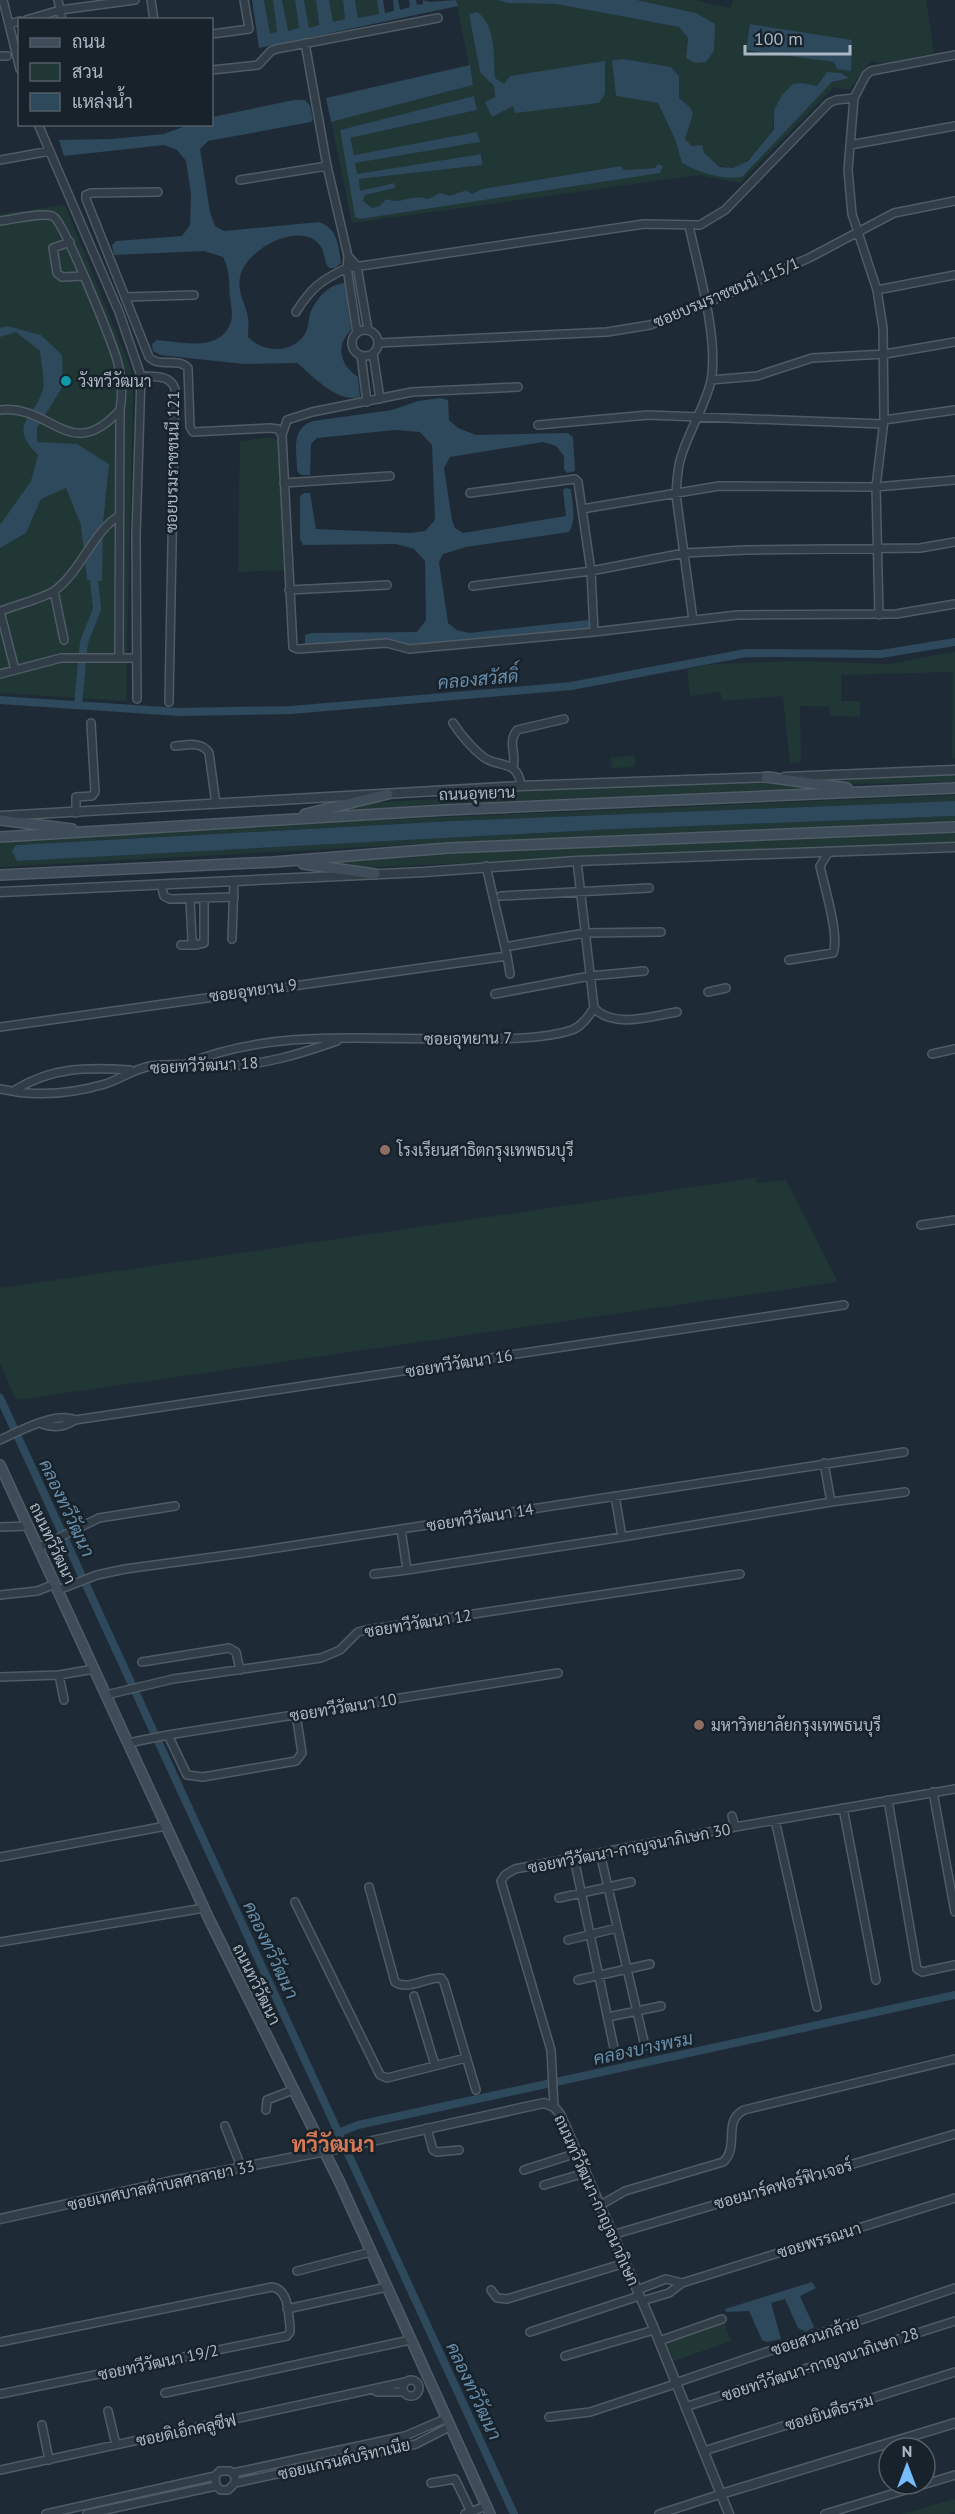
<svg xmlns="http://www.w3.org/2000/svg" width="955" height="2514" viewBox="0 0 955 2514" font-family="'PT Sans',Sarabun,sans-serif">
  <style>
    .green { fill: #203736; fill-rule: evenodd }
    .water { fill: #2e485c }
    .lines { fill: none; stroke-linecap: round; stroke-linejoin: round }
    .canal { stroke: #2e485c; stroke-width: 8 }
    .minor-casing { stroke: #4f5b65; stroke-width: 10 }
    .tertiary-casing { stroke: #4f5b65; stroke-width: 11 }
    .secondary-casing { stroke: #4f5b65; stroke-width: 12 }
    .minor { stroke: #313d47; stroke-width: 7 }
    .tertiary { stroke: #313d47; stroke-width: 8 }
    .secondary { stroke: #3f4d5a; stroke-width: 9 }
    .culture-dot { fill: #0f9aa8; stroke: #17222b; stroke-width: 2 }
    .education-dot { fill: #8d6e63; stroke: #17222b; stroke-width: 2 }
    .labels { text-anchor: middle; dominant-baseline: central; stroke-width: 5; stroke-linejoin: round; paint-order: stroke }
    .street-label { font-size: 16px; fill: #abb8c4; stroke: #17222b }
    .poi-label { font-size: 16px; fill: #abb8c4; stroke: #17222b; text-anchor: start }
    .water-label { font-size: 18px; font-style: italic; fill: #698eaa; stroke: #17222b }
    .district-label { font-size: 22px; font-weight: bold; fill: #d77a53; stroke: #17222b }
  </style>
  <rect width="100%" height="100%" fill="#1e2b36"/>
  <path class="green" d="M264 0H273L277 32 270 33Z
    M282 0H295L299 28 287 31Z
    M304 0H316L319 26 309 28Z
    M329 0H343L345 19 333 22Z
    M355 0H377L379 14 358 18Z
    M456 0H497L507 3 556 4 679 27 688 38 686 58 696 13 637 0H692L731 8 733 0H926L934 53 885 64 871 61 849 90 834 87 740 183 699 175 352 223 331 122 473 85ZM477 12 492 39 495 78 504 85 599 103 515 112 514 106 495 97 494 86 480 72 469 15ZM624 59 671 67 679 76V98L690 107 693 114 685 139C692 146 699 149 707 156 730 176 741 170 759 147 772 131 774 131 774 110L802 83 817 86 827 72 848 78 832 82 741 177C721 180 699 173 682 163L675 139 658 103 616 96 613 60ZM474 96 477 110 349 138 353 155 478 133 479 142 355 163 357 174 482 154 483 165 359 179 360 192 393 183 394 188 365 195 363 201 372 208 380 206 386 199C405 205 412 193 428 199L440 193 450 196 465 190 472 194 482 189 621 166 624 170 655 168 360 219 355 217 340 130Z
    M65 205 131 369 133 393 126 701 0 693V214Z
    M271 437 278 440 284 570 238 572 240 441Z
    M955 652V758H952L953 672 841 675V701H860V717L830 716 829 706H800L801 762 790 764 783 696 723 701 720 692 690 696 687 669 716 664 799 661 889 664Z
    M635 756V767L611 768V757Z
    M955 774V782L845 784 812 780Z
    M765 782 812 786 811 789 435 804 347 811 339 808 363 803 435 799 508 791Z
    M955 795V801L453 821 16 845 14 848 17 861 615 829 955 816V822L439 843 0 867V841L332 822Z
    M955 833V842L375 867 328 864V860L566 848Z
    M755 1178 757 1183 786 1180 838 1282 16 1400 0 1362V1288Z
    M724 2323 731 2341 674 2361 666 2343Z
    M955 2499V2512L949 2514H902Z"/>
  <path class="water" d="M252 0H264L270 33 277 32 273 0H282L288 31 299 28 295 0H304L309 28 319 25 316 0H329L333 22 345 19 343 0H355L358 18 379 14 377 0H383L385 13 394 11 393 0H398L400 10 410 7 409 0H416L417 5 423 4V0L430 2 456 0 458 6 259 48Z
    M497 0H637L696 13 715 24 714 51 706 62 695 63 686 58 688 38 679 27 556 4 507 3Z
    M477 12C497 26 493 57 495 78L504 84 510 76 605 61V94L599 103 515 113 513 106 492 117 485 102 495 97 494 86 480 72 469 14Z
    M750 24 852 40 851 71 837 69 834 62 746 50Z
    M624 59 671 67 679 76V98L690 107 693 114 685 139 692 146 702 145 704 153 720 167 733 168 748 161 774 129V110L782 95 793 84 802 83 817 86 827 72 841 73 849 78 832 82 742 177C721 180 699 173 682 163L675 139 658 103 616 96 612 60Z
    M470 65 473 85 331 122 326 98Z
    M474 96 477 110 350 138 354 155 477 132 480 142 355 163 357 174 481 154 483 165 359 179 360 191 394 183 395 188 365 195 363 201 372 208 380 206 386 199C403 205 412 193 428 199L440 193 450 196 466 190 472 194 482 189 621 166 624 170 655 168 658 164 663 166 660 173 360 219 355 217 340 130Z
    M294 100H305L310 106 313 119 311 122 208 141 200 149 210 212 215 226 224 231 319 222C338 229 338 244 341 263L335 268H329C323 261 326 251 318 243 297 222 246 249 240 277 237 292 246 304 248 318 249 324 248 331 248 337 263 352 291 355 305 334 309 328 308 318 311 311 318 297 329 284 345 283L351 330C335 346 340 365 358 377L360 397C338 404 313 376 297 363L244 364 160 355 153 351 152 344 157 340C181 342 222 353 231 321 233 315 231 305 230 298 229 284 230 269 223 257L204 251 114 255 112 245 116 241 182 236 190 225 191 194 186 161 177 150 164 145 64 156 59 140 111 139 164 134 188 125 212 124V117Z
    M7 326 41 335 62 355 63 386 37 428V442L77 444 109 464 103 523 102 581 87 580 81 525 66 488 41 499 26 533 0 548V525L31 481 38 455C6 424 36 417 43 389 45 379 41 362 40 351L16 332 0 337V328Z
    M440 398 448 400 449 420 458 428 476 435 568 433 573 437 575 471 567 473 564 469V456L556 446 543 442 450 457 444 468 452 520 455 528 463 533 566 516 563 490 566 488 571 489C572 503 577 520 569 532L466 547 443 554 439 562 448 623 457 630 469 633 588 620 591 628 589 630 410 645 398 642 305 646V635L311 633 417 632 426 620 425 561 414 549 396 544 303 545 300 539V496L304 493H310L316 529 410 533 425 531 435 520 432 445 420 432 395 430 317 438 311 444 310 475H301L297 471C297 451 290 429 313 421L392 410 418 401Z
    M955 801V816L615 829 17 861 12 851 16 845 453 821Z
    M812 2282 816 2288 800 2296 814 2327 806 2332 798 2328 785 2299 771 2303 781 2339 767 2342 762 2340 749 2311 726 2312 725 2309Z"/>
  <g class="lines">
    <path class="canal" d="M0 700 179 712 291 710 571 686 746 653 881 654 955 642
      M78 705 84 642 97 609 94 580
      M0 1398 514 2514
      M338 2133 358 2125 955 1995"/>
    <g class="minor-casing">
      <path id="minor" d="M3 0 20 69
        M58 0 62 20
        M151 0 154 20
        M26 20 60 10 135 0
        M9 24 20 21
        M212 34 249 29 244 0
        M305 43 327 166 348 256
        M0 56H7
        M212 70 258 65 271 51 276 49 438 18
        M38 124 119 312 141 376C154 377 170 374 175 389L169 702
        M850 145 955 126
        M0 160 50 151
        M240 180 327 166
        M158 192 91 193 86 195V199L149 357C159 368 178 357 188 368L190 427 193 432 270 428 278 429 282 435 293 647 298 649 387 643 409 649 594 632 737 615 896 614 955 604
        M0 221C11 220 46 211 54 217 65 225 112 342 117 360 122 377 123 393 120 410L119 658
        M689 226C698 268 719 339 711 381 705 406 690 429 682 454 677 467 677 481 676 495L693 620
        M70 242 53 248 57 273 62 277 83 276
        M877 290 955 275
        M125 297 194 295
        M296 312C311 288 321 280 347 268L644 224 700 225 725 210 829 103 836 100 854 98
        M352 343a13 13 0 1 1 26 0a13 13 0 1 1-26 0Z
        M357 333 347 268 348 256 357 266 368 330
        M378 343 607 332 650 325 705 304 809 258 894 213 955 201
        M373 353 380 399
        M361 355 367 402
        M711 380 757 376 812 358 885 354 955 342
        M0 410C52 404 70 465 120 410
        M884 420 955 410
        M538 425 648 415 883 424
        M282 435 287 420 312 412 412 392 518 387
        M284 483 390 476
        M470 493 575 479 578 482 591 571 594 632
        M582 509 719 486 876 487 955 480
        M473 586 591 571 684 553 746 550 920 548 955 542
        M289 590 387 585
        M54 591 64 640
        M0 611 15 670
        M1 611C16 605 41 599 54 591 80 573 94 530 119 516
        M879 615 876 487 884 420 883 328 877 290 852 214 848 170 854 98 866 75 871 71 955 55
        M0 674 61 658H136
        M137 699 136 535 141 376
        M453 723C461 735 471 747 482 756 498 769 518 758 521 786
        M175 746C187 745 202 741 209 753L216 804
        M513 767C517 754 507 743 517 730L564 719
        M76 813V797L92 796 95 792 91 723
        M161 884 164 896 170 899 234 897
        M501 896 649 888
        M190 899 192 940 195 945 204 943V898
        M232 939 234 881
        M181 945H195
        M510 946 585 933 661 932
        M507 956 510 974
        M789 960 833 953C840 936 824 886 820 866L828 853
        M708 992 726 988
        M495 994 590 976 644 971
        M594 1008C614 1029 651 1016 677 1012
        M0 1027 507 956 486 866
        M932 1054 955 1049
        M186 1064C277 1026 381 1041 476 1039 505 1039 544 1039 572 1030 582 1026 588 1017 594 1008L577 861
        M0 1089C9 1090 18 1093 27 1093 52 1095 81 1091 105 1084 121 1079 133 1069 151 1066 176 1062 200 1066 225 1066 264 1065 300 1054 337 1041
        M15 1090C52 1067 87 1067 130 1070
        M921 1225 955 1220
        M42 1424C53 1428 65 1427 75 1420L844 1305
        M0 1440C19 1431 57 1411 75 1420
        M615 1496 622 1537
        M831 1502 905 1492
        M0 1527 28 1526
        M401 1529 407 1570 622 1537 831 1502 824 1463
        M38 1548 99 1518 175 1506
        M374 1574 407 1570
        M58 1590 97 1575 125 1569 251 1552 904 1452
        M0 1595 37 1591 55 1584
        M142 1662 229 1648 236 1652 240 1670
        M59 1675 64 1700
        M0 1677 59 1675 94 1669
        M106 1695 173 1679 321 1658 340 1650 358 1632 366 1630 740 1574
        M168 1735 187 1775 203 1777 296 1761 302 1753 296 1714
        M128 1743 168 1735 558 1673
        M933 1792 955 1912
        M888 1800 917 1969 922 1972 955 1965
        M843 1808 876 1980
        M732 1816 735 1827
        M775 1820 817 2007
        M600 1853 645 2046
        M0 1857 166 1826
        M574 1858 615 2053
        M369 1887 395 1982C407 1991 427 1977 441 1978L444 1982 476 2090
        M559 1898 631 1882
        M295 1902 380 2075 387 2078 466 2058
        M568 1940 617 1928
        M0 1942 204 1908
        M578 1980 650 1964
        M414 1996 435 2065
        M608 2017 661 2006
        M554 2107 551 2050 501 1881 505 1875 515 1869 735 1827 955 1789
        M266 2110 267 2100 293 2090
        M225 2126 242 2169
        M427 2128 433 2150 437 2152 459 2150
        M524 2170 577 2153
        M544 2185 585 2173
        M599 2206 625 2191 723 2162C740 2147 722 2121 744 2110L955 2059
        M612 2235 955 2134
        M297 2271 371 2252
        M491 2290 497 2298 507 2299 625 2263
        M637 2290 666 2279 682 2283
        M642 2301 669 2293 682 2283 955 2198
        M287 2309 387 2287
        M530 2332 639 2296
        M659 2341 722 2319
        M0 2342 272 2287C289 2290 288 2312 290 2326V2332L287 2336 0 2394
        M565 2356 654 2330
        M403 2388a8 8 0 1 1 16 0a8 8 0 1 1-16 0Z
        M675 2383 955 2288
        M372 2389 377 2392H403
        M165 2393 410 2340
        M685 2407 955 2321
        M108 2411 116 2445
        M549 2417 590 2412 675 2384
        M42 2425 49 2460
        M704 2451 955 2372
        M0 2470 405 2382
        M233 2473 405 2436 447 2418
        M235 2483V2476L230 2471H220L215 2476 216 2486 221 2490H228L235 2483 416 2444 451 2426
        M431 2483 455 2479 471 2512
        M46 2514 215 2476
        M87 2514 216 2486
        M465 2514 486 2506
        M659 2514 721 2494
        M825 2514 955 2475"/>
    </g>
    <g class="tertiary-casing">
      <path id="tertiary" d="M785 777 955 770
        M0 816 521 786 773 777
        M0 892 424 872 577 861 955 847
        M0 2219 167 2182 336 2149 544 2103 554 2107 560 2114 653 2326 729 2514
        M721 2494 955 2423"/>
    </g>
    <g class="secondary-casing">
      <path id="secondary" d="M766 777 847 788
        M305 814 388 794
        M0 820 72 829
        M0 837 445 810 955 788
        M303 864 375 874
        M0 875 274 862 448 848 955 827
        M0 1465 209 1919 340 2183 490 2514"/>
    </g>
    <use href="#minor" class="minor"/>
    <use href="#tertiary" class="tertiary"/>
    <use href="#secondary" class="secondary"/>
  </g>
  <circle class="culture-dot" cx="66" cy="381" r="6"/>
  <g class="education-dot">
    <circle cx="385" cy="1150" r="6"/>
    <circle cx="699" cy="1725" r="6"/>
  </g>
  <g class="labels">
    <g class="street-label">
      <text transform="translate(726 292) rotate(-23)">ซอยบรมราชชนนี 115/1</text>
      <text transform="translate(172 462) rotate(-89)">ซอยบรมราชชนนี 121</text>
      <text transform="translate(477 793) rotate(-2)">ถนนอุทยาน</text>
      <text transform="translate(253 990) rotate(-8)">ซอยอุทยาน 9</text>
      <text transform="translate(468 1038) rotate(-1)">ซอยอุทยาน 7</text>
      <text transform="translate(204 1065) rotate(-3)">ซอยทวีวัฒนา 18</text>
      <text transform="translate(459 1363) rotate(-9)">ซอยทวีวัฒนา 16</text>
      <text transform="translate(480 1517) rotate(-9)">ซอยทวีวัฒนา 14</text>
      <text transform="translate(53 1543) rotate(65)">ถนนทวีวัฒนา</text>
      <text transform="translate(418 1623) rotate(-9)">ซอยทวีวัฒนา 12</text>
      <text transform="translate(343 1707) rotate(-9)">ซอยทวีวัฒนา 10</text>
      <text transform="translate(629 1848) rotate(-11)">ซอยทวีวัฒนา-กาญจนาภิเษก 30</text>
      <text transform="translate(257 1984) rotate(64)">ถนนทวีวัฒนา</text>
      <text transform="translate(783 2184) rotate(-16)">ซอยมาร์คฟอร์ฟิวเจอร์</text>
      <text transform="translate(161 2185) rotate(-12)">ซอยเทศบาลตำบลศาลายา 33</text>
      <text transform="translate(597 2200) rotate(66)">ถนนทวีวัฒนา-กาญจนาภิเษก</text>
      <text transform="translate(819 2240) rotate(-17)">ซอยพรรณนา</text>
      <text transform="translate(815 2336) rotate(-18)">ซอยสวนกล้วย</text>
      <text transform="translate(158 2362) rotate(-12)">ซอยทวีวัฒนา 19/2</text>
      <text transform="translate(820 2364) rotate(-18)">ซอยทวีวัฒนา-กาญจนาภิเษก 28</text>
      <text transform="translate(829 2412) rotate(-17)">ซอยยินดีธรรม</text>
      <text transform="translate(186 2430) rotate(-12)">ซอยดิเอ็กคลูซีฟ</text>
      <text transform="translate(344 2459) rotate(-13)">ซอยแกรนด์บริทาเนีย</text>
    </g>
    <g class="poi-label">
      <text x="78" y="381">วังทวีวัฒนา</text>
      <text x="397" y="1150">โรงเรียนสาธิตกรุงเทพธนบุรี</text>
      <text x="711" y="1725">มหาวิทยาลัยกรุงเทพธนบุรี</text>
    </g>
    <g class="water-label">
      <text transform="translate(478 679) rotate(-5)">คลองสวัสดิ์</text>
      <text transform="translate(67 1508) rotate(65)">คลองทวีวัฒนา</text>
      <text transform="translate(271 1950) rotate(65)">คลองทวีวัฒนา</text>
      <text transform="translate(643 2048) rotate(-12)">คลองบางพรม</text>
      <text transform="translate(474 2391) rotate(65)">คลองทวีวัฒนา</text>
    </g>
    <g class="district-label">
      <text x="333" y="2144">ทวีวัฒนา</text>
    </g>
  </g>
  <rect x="18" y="18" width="195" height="108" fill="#17222b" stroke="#525e68" stroke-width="1.5"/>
  <rect x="30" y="38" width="30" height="9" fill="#3f4d5a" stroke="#525e68" stroke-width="1.5"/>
  <text x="72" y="48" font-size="18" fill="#abb8c4">ถนน</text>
  <rect x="30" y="63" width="30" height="18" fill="#203736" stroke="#525e68" stroke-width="1.5"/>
  <text x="72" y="78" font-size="18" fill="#abb8c4">สวน</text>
  <rect x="30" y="93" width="30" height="18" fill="#2e485c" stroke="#525e68" stroke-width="1.5"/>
  <text x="72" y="108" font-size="18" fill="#abb8c4">แหล่งน้ำ</text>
  <g transform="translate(907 2466)"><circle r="28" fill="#17222b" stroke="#525e68" stroke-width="1.5"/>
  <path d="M0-4.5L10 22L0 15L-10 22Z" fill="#77bdfc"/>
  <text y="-9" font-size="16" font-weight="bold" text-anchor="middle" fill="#abb8c4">N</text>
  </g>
  <path d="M745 45v9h105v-9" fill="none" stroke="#abb8c4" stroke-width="3"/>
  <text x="754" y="45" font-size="18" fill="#abb8c4" stroke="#17222b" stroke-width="4.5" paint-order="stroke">100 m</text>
</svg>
